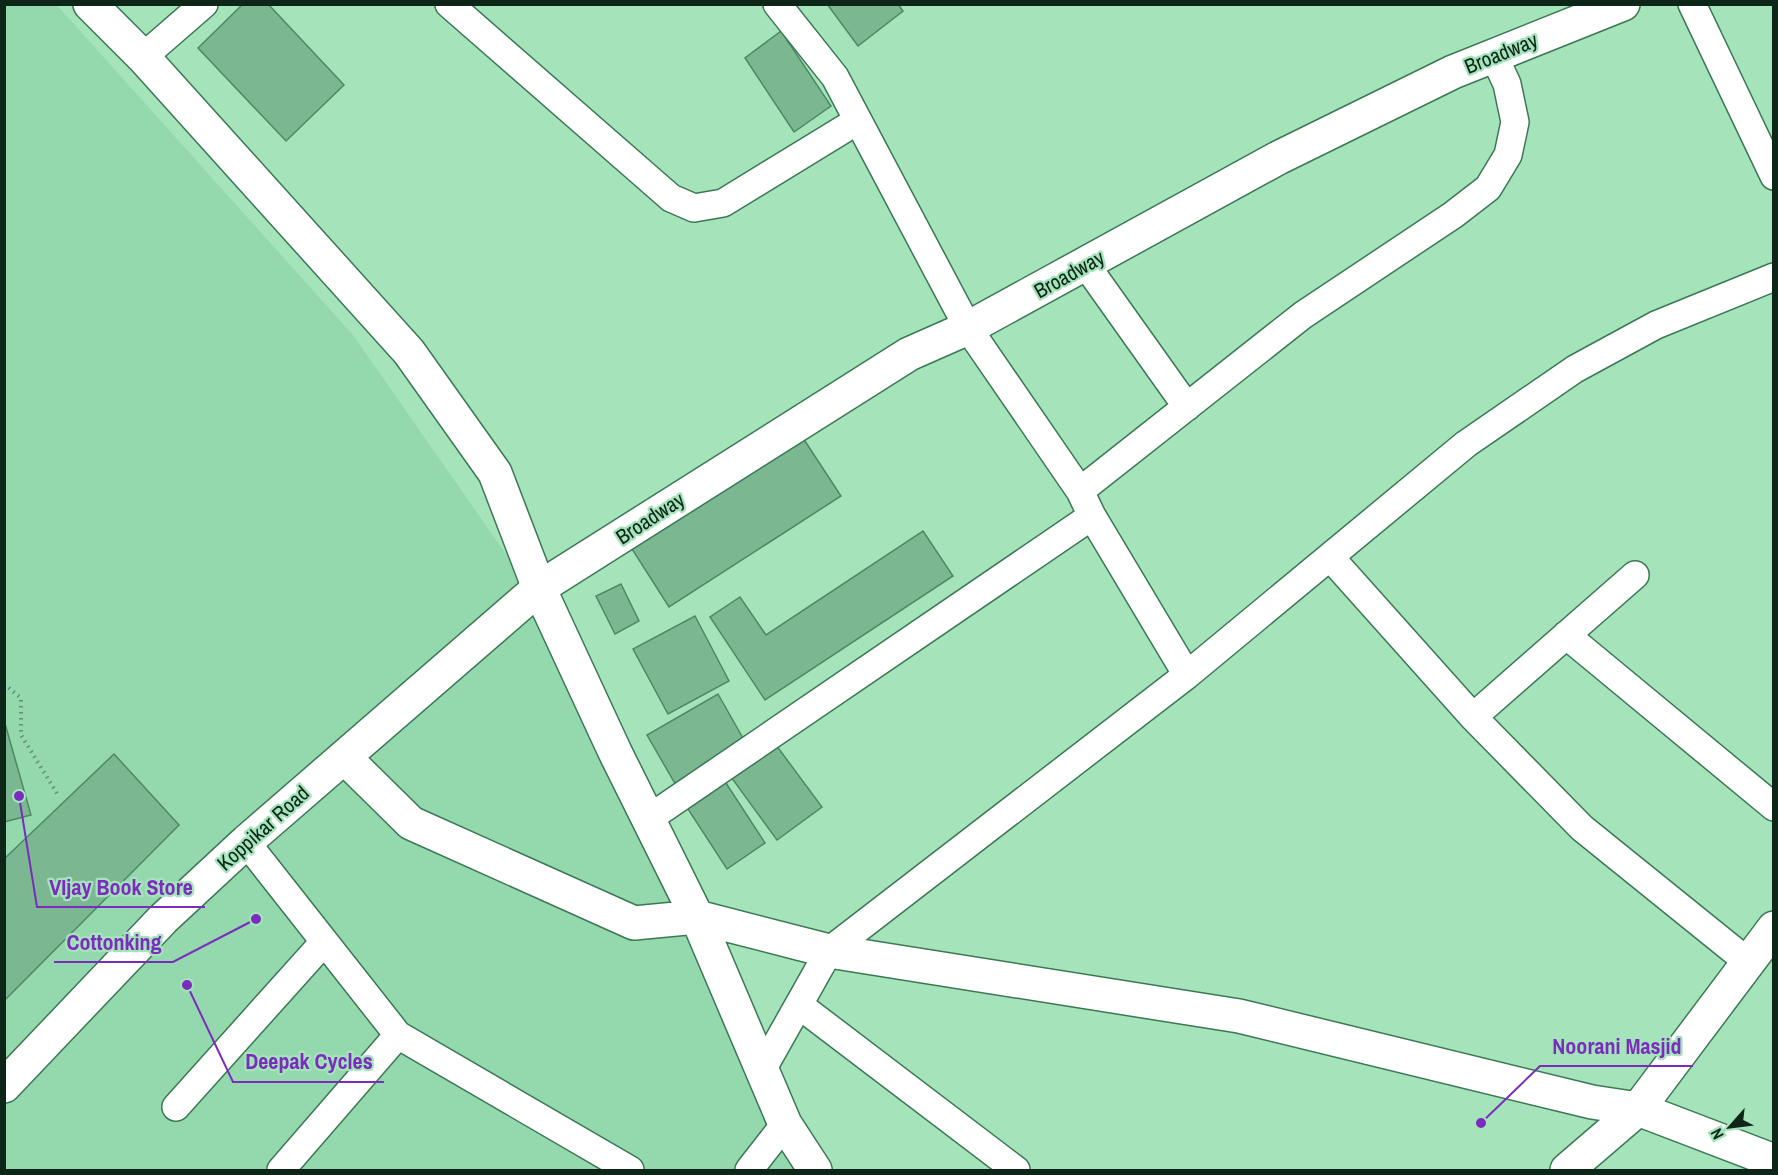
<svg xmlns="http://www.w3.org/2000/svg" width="1778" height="1175" viewBox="0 0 1778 1175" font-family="'Archivo Narrow',sans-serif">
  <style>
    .built { fill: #94d9ad }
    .building { fill: #7bb891; stroke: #4c8964; stroke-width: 1.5 }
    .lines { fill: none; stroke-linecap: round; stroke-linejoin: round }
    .street-casing { stroke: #3b7854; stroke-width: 30 }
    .secondary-casing { stroke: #3b7854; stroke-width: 36 }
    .path { stroke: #629174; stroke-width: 4; stroke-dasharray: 1.5 4.5; stroke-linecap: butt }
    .street { stroke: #fff; stroke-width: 27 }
    .secondary { stroke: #fff; stroke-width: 33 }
    .labels { text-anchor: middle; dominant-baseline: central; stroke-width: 4.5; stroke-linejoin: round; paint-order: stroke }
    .street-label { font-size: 21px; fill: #0d2618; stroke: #a5e4bb }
    .leader { fill: none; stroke: #7b2cbf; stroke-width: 2 }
    .callout-dot { fill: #7b2cbf; stroke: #a5e4bb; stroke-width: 2 }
    .callout-label { font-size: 22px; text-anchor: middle; font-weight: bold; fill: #7b2cbf; stroke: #a5e4bb; stroke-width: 4.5; stroke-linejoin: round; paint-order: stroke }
  </style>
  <rect width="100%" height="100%" fill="#a5e4bb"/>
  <path class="built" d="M56 4 353 335 515 567 807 1170H5L4 5Z"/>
  <path class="building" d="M243 4H268L344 85 286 141 198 48Z
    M827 4H898L903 11 858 46Z
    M781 31 831 106 794 132 745 58Z
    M803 438 841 496 669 607 632 549Z
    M923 531 953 576 765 700 710 617 740 597 766 635Z
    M621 584 639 621 615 634 596 596Z
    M695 616 729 681 668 714 633 649Z
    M718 694 748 747 677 787 647 735Z
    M4 720 31 815 4 822Z
    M776 745 822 807 777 840 731 777Z
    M114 754 179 825 4 1001V859Z
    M724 780 765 843 727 869 686 806Z"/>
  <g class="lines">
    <g class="street-casing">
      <path id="street" d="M449 4 671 198 694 208 723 203 857 121
        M1692 4 1774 176
        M143 57 204 4
        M1086 265 1187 407
        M1080 491 1303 315 1453 215 1488 188 1508 155 1515 122 1507 84 1494 56
        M1330 557 1473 717 1582 828 1748 962
        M1566 635 1774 807
        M1187 675 1466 444 1575 369 1656 325 1774 277
        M1473 717 1635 575
        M648 819 1092 516
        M246 842 398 1035 630 1170
        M799 1005 1016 1170
        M762 1070 829 951 1187 675 1092 516 1080 491 968 328 835 77 777 4
        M176 1107 324 942
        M281 1170 398 1035
        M749 1170 785 1124"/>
    </g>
    <g class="secondary-casing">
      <path id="secondary" d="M90 4 143 57 409 352 495 473 539 588 615 752 697 917 785 1124 815 1170
        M344 757 411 823 634 923 697 917 829 951 1239 1016 1592 1102 1638 1109 1774 1161
        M4 1086 163 919 246 842 539 588 909 354 968 328 1278 158 1453 72 1623 4
        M1567 1170 1638 1109 1774 928"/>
    </g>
    <path class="path" d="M4 684 21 698V735L58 795"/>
    <use href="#street" class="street"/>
    <use href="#secondary" class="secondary"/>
  </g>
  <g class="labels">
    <g class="street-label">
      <text transform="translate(1501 53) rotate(-22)">Broadway</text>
      <text transform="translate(1069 274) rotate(-29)">Broadway</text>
      <text transform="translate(650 518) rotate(-33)">Broadway</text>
      <text transform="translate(263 828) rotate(-42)">Koppikar Road</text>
    </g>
  </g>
  <path class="leader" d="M19 796L37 907H205M256 919L173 962H54M1481 1123L1540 1066H1693M187 985L233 1082H384"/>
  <g class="callout-dot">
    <circle cx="19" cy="796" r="6"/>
    <circle cx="256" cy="919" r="6"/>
    <circle cx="1481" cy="1123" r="6"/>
    <circle cx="187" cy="985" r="6"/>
  </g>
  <g class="callout-label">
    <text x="121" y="895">VIjay Book Store</text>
    <text x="114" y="950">Cottonking</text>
    <text x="1617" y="1054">Noorani Masjid</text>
    <text x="309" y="1069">Deepak Cycles</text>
  </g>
  <rect width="1778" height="1175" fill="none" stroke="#0d2618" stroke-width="12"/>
  <g transform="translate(1730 1127) rotate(242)" stroke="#a5e4bb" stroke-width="4.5" paint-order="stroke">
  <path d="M0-4.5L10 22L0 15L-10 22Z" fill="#0d2618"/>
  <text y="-9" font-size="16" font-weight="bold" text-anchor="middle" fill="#0d2618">N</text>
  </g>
</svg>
